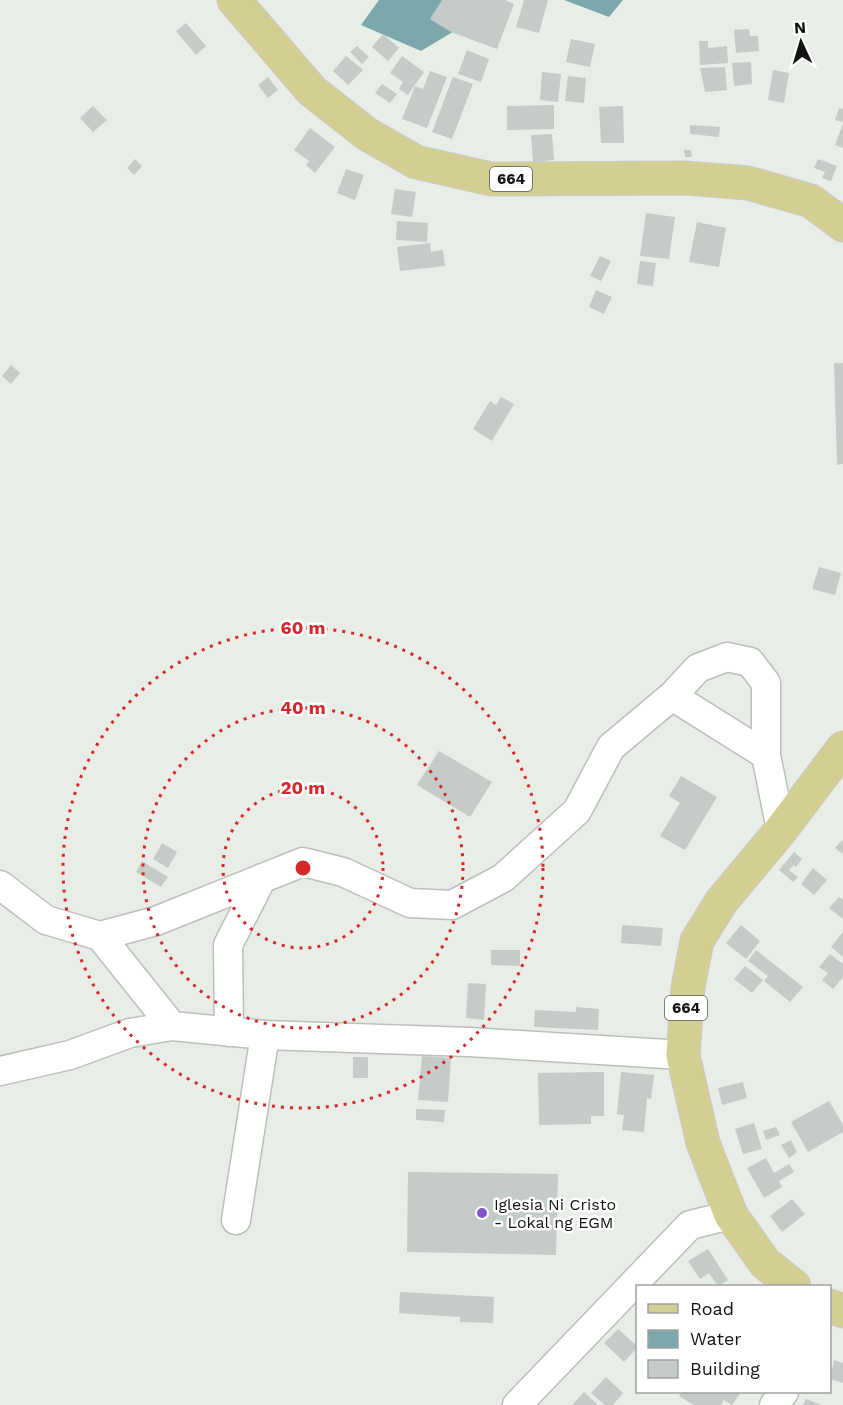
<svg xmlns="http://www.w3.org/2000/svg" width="843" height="1405" viewBox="0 0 843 1405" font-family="'Work Sans',sans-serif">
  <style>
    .water { fill: #7ca8ac }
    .building { fill: #c4cbc8 }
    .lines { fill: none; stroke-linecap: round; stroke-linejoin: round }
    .minor-casing { stroke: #bbc0ba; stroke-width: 31 }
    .major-casing { stroke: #cbcbcb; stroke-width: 35 }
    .minor { stroke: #fff; stroke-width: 28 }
    .major { stroke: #d3ce92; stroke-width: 33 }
    .ring { fill: none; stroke: #d62828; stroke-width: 3; stroke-dasharray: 3 6 }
    .poi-dot { fill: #8253cc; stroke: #fff; stroke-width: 2 }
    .labels { text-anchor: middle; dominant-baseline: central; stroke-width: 5; stroke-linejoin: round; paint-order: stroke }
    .shield { fill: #fff; stroke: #5a5a59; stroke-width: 1.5 }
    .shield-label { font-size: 15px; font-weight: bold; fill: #131412 }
    .poi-label { font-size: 16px; fill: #131412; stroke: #fff; text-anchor: start }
    .centre { fill: #d62828; stroke: #fff; stroke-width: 3 }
    .ring-label { font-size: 18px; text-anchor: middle; font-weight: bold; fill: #d62828; stroke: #fff; stroke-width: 5; stroke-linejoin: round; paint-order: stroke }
  </style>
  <rect width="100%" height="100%" fill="#e8ede7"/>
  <path class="water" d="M379 0H506L421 51 361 25Z
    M564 0H623L609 17Z"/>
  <path class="building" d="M442 0H505L514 4 497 49 451 32 430 19Z
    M524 0H548L539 33 516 27Z
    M186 23 206 46 196 55 176 31Z
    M749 29 750 36H758L759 51 736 53 734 30Z
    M383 34 399 48 388 61 372 47Z
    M571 39 595 44 590 67 566 62Z
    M699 41H708V48L727 46 728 63 700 65Z
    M357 46 369 57 362 64 350 52Z
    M467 50 489 59 481 82 458 74Z
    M346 56 363 70 348 85 333 71Z
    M402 56 424 72 408 95 399 89 403 82 390 73Z
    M751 62 752 84 734 86 732 63Z
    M725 67 727 90 705 92 700 68Z
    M773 70 789 73 784 103 768 100Z
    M430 71 447 77 427 128 402 119 415 86 423 89Z
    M542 72 561 74 558 102 540 100Z
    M568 76 586 78 584 103 565 101Z
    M268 77 278 90 268 98 258 85Z
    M453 77 473 84 452 139 432 132Z
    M382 84 397 94 390 103 375 93Z
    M554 105V129L507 130V106Z
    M93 106 107 120 93 132 80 118Z
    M623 106 624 143H601L599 107Z
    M839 108 843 109V122L835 120Z
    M843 124V148L835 145Z
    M690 125 720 127 719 137 690 134Z
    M310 128 335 147 315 173 306 165 309 161 294 150Z
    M552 134 554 160 533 162 531 135Z
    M684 150H691L692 157H685Z
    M135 159 142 166 134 175 127 168Z
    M818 159 837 166 831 181 822 178 825 172 814 168Z
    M346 169 364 175 355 200 337 193Z
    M395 189 416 192 412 217 391 214Z
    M646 213 675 217 669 259 640 256Z
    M397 221 428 223 427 242 396 240Z
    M697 222 726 228 719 267 689 262Z
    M430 243 431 252 443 250 445 266 400 271 397 247Z
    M600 256 611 261 601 281 590 276Z
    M640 261 656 263 653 286 637 284Z
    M596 290 612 297 604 314 589 307Z
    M834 363H843V464L837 465Z
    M11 365 20 373 11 384 2 376Z
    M501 397 514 404 492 441 473 429 490 401 496 405Z
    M819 567 841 573 835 595 812 589Z
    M439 751 492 782 470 817 417 785Z
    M681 776 717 797 685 850 660 836 680 803 669 796Z
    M842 840 843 841V854L835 848Z
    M162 843 177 852 168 868 153 859Z
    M794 852 802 859 796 867 794 865 789 870 798 877 793 882 779 870Z
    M142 861 168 877 161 887 136 872Z
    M813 868 827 880 814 895 801 884Z
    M839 897 843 900V919L829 908Z
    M622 925 663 928 661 946 621 943Z
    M741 925 760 941 746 959 726 943Z
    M843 932V957L831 947Z
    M491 950H520V966L491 965Z
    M756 950 803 987 790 1002 764 981 768 976 748 961Z
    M830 954 843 964V977L833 989 822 980 828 973 819 967Z
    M745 966 763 980 752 993 734 979Z
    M468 983 486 984 484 1020 466 1018Z
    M576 1007 599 1009 598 1030 534 1027 535 1010 576 1012Z
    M422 1056 451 1058 448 1102 418 1100Z
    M353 1057H368V1078H353Z
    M604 1072V1116H591V1124L539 1125 538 1073Z
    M621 1072 654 1075 651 1099 647 1098 644 1132 622 1130 624 1115 617 1114Z
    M743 1082 747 1098 722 1105 718 1088Z
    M829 1101 843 1125V1132L808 1152 791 1122Z
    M416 1109 445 1110 444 1122 416 1120Z
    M754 1123 762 1149 743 1154 735 1129Z
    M776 1127 780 1135 766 1140 763 1131Z
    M791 1140 797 1152 789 1158 781 1145Z
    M766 1158 774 1173 789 1164 794 1172 779 1181 782 1187 764 1198 747 1168Z
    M408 1172 558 1174 556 1255 407 1252Z
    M792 1199 805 1214 782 1232 770 1216Z
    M708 1249 728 1280 718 1286 709 1273 700 1279 688 1261Z
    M400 1292 494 1297 493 1323 460 1322V1317L399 1313Z
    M618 1329 638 1347 624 1362 604 1343Z
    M834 1360 843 1363V1383L830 1379Z
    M606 1377 623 1393 613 1405H605L591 1393Z
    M584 1392 598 1405H572Z
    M682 1392H741L732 1405 724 1400 721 1405H694L679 1396Z
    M806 1399 822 1405H803Z"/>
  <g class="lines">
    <g class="minor-casing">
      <path id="minor" d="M672 696 766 755
        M0 885 46 920 100 936 156 921 303 862 343 872 410 903 452 905 503 878 577 811 611 747 672 696 698 668 727 657 750 662 766 683V755L781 830
        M100 936 172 1026 265 1035 469 1042 683 1055
        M229 1032 228 945 262 878
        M0 1071 70 1055 130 1033 172 1026
        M236 1220 265 1035
        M517 1405 690 1225 731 1215
        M774 1405 784 1392"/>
    </g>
    <g class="major-casing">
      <path id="major" d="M234 0 312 91 367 134 416 162 491 179 685 178 748 183 811 201 843 225
        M794 1286 765 1263 731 1215 703 1143 683 1055 688 987 697 941 721 902 781 830 843 748
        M830 1306 843 1311"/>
    </g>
    <use href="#minor" class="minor"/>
    <use href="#major" class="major"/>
  </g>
  <g class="ring">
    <circle cx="303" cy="868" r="80"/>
    <circle cx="303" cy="868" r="160"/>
    <circle cx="303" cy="868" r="240"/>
  </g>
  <circle class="poi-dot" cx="482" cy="1213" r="6"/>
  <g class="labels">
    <g class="shield">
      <rect x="490" y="167" width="42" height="24" rx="4.5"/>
      <rect x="665" y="996" width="42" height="24" rx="4.5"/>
    </g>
    <g class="shield-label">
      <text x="511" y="179">664</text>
      <text x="686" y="1008">664</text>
    </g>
    <g class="poi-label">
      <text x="494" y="1204">Iglesia Ni Cristo<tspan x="494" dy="18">- Lokal ng EGM</tspan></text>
    </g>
  </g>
  <circle cx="303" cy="868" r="9" class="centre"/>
  <g class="ring-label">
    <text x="303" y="634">60 m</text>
    <text x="303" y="714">40 m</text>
    <text x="303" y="794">20 m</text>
  </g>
  <rect x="636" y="1285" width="195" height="108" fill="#ffffff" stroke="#a1a1a0" stroke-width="1.5"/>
  <rect x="648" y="1304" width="30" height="9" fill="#d3ce92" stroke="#a1a1a0" stroke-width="1.5"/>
  <text x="690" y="1315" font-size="18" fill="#131412">Road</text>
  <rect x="648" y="1330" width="30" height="18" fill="#7ca8ac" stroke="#a1a1a0" stroke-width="1.5"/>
  <text x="690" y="1345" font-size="18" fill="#131412">Water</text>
  <rect x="648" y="1360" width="30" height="18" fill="#c4cbc8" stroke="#a1a1a0" stroke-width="1.5"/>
  <text x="690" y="1375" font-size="18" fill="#131412">Building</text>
  <g transform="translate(801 42) rotate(356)" stroke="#ffffff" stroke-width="4.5" paint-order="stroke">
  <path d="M0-4.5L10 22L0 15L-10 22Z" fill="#131412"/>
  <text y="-9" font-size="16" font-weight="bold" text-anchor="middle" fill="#131412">N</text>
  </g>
</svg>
